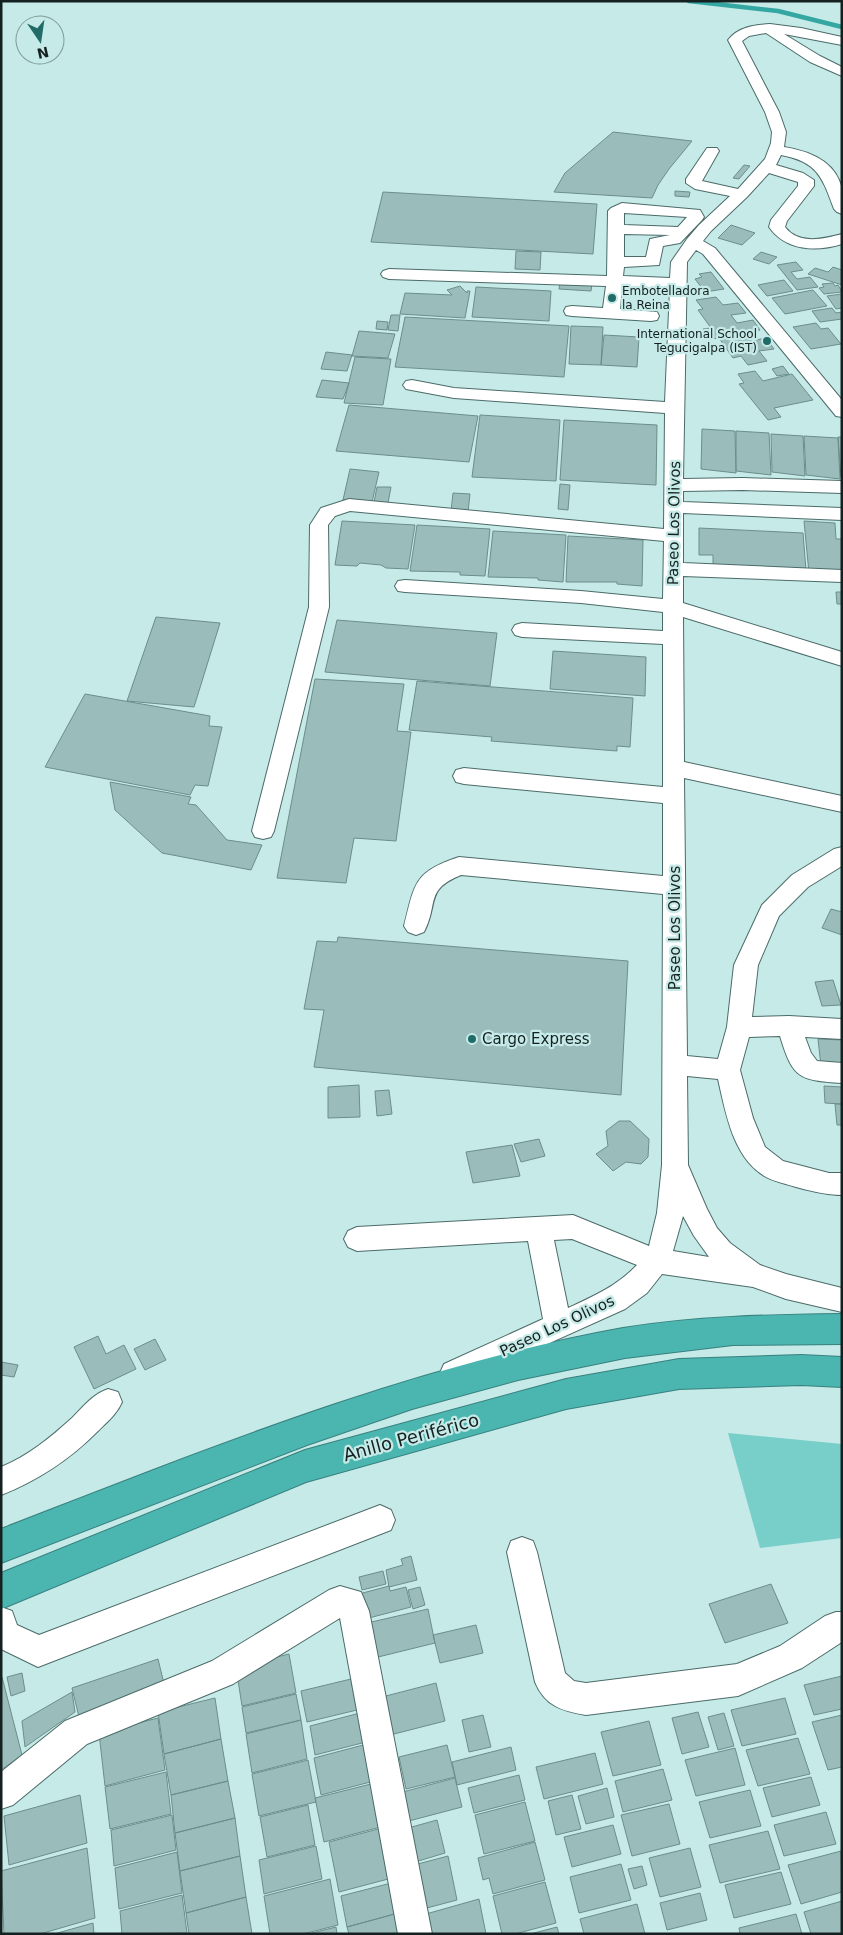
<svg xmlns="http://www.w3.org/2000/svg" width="843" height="1935" viewBox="0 0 843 1935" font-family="'DejaVu Sans',sans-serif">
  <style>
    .green { fill: #78cec9 }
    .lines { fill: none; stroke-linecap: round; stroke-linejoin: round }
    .stream { stroke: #34a7a2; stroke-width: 4.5 }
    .building { fill: #9abdbb; stroke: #6c8e8b }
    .minor-casing { stroke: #4b6b69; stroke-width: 2 }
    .highway-casing { stroke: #38817e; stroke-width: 2 }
    .minor { fill: #fff; fill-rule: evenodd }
    .highway { fill: #4bb5b0; fill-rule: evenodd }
    .poi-dot { fill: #216c69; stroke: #c6eae7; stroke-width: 2 }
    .labels { text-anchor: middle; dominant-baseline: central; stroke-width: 4.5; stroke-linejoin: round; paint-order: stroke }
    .far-poi-label { font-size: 12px; fill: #142120; stroke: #c6eae7; text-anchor: start }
    .street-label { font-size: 15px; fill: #142120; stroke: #c6eae7 }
    .poi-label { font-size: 15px; fill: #142120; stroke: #c6eae7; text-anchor: start }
    .near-street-label { font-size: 18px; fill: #142120; stroke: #c6eae7 }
  </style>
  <rect width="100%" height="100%" fill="#c6eae7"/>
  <path class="green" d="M728 1433 842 1444V1538L760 1548Z"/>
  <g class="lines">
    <path class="stream" d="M689 1 778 11 842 27"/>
  </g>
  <path class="building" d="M613 132 692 141 669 169 658 185 652 198 554 192 565 173Z
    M744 165 750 166 739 179 733 178Z
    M675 191 690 192 689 197 675 196Z
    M383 192 597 204 593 254 371 242Z
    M731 225 755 233 742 245 718 238Z
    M516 251 541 252 540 270 515 269Z
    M761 252 777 257 769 264 753 259Z
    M796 262 803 270 791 272 797 279 810 277 818 287 797 290 777 265Z
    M833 267 842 270V285L808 274 815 268 828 272Z
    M711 272 724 289 705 292 695 279 702 277 699 274Z
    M784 280 793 291 767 296 758 285Z
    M560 282 592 284 591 291 559 289Z
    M833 283 835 286 838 285 842 292 824 294 819 288 824 287 822 284Z
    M619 285 651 286V294L619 293Z
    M460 286 467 293V291H470L465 318 400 314 405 293 452 295 447 290Z
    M476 287 551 291 549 321 472 317Z
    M813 290 827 306 785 314 772 298Z
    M842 294V308L836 309 827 296Z
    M716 297 723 305 738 303 746 313 731 315 737 323 753 320 760 330 745 333 751 341 766 338 774 349 759 351 767 361 748 365 741 356 733 358 719 338 711 339 703 329 711 328 698 310 703 309 696 300Z
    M832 308 836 313 842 312V319L820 322 812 311Z
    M391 315H400L398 331 388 330Z
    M405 317 569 326 564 377 395 367Z
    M377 321 388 322 387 330 376 329Z
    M816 323 821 329 828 328 841 344 811 349 793 327Z
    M571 326 603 327 601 365 569 364Z
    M359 331 395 334 388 358 352 356Z
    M604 335 639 337 637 367 601 365Z
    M326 352 352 355 347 371 321 369Z
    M355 357 391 359 383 405 344 403Z
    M783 366 789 374 777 376 772 369Z
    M755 371 763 381 792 374 813 400 774 408 781 417 768 420 739 384 744 383 738 374Z
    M322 380 349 383 343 399 316 397Z
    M349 405 478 416 469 462 336 451Z
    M480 415 560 420 556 481 472 477Z
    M564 420 657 425 656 485 560 480Z
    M702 429 735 431 736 473 701 469Z
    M736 431 769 433 771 475 736 471Z
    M771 434 803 436 805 476 772 472Z
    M804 436 838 438 840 479 806 475Z
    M838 437H842V477H841Z
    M350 469 379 472 372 502 343 500Z
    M560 484 570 485 568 510 558 509Z
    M377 487H391L388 503 374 502Z
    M453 493 470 494 468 512 451 511Z
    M342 521 415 525 408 569 386 568 381 565 360 563 357 566 335 565Z
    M804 521 835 523 836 539H842L841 575 809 573Z
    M417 525 490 529 485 576 460 575V572L410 571Z
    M699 528 803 533 806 570 713 565V555H699Z
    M493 531 566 535 563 582 538 580V578L488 577Z
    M568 536 643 540 642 586 617 584V582H566Z
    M836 592H842V604H837Z
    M156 617 220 623 194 707 127 701Z
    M337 620 497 633 490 686 325 672Z
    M553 651 646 657 645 696 550 689Z
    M315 679 404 684 397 731 411 732 396 841 354 838 346 883 277 878Z
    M417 681 633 698 630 747 617 746V751L491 741 492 737 409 730Z
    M85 694 210 716 209 726 222 727 208 786 195 785 190 795 45 767Z
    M110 782 191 797 188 804 196 805 227 840 262 845 251 870 162 853 115 810Z
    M831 909 842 912V935L822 928Z
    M338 937 628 961 621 1095 314 1067 324 1010 304 1009 317 941 337 942Z
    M833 980 841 1005 822 1006 815 982Z
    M818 1039 842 1040V1066H821Z
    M359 1085 360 1117 328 1118V1087Z
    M824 1086 842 1087V1104L825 1103Z
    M389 1090 392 1114 377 1116 375 1091Z
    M835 1104H842V1125H837Z
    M619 1121H630L649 1139 648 1157 641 1164 626 1162 613 1171 596 1154 608 1146 606 1131Z
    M539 1139 545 1156 521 1162 514 1144Z
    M512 1145 520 1176 473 1183 466 1152Z
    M98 1336 106 1354 124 1345 136 1369 94 1389 74 1347Z
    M155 1339 166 1360 145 1370 134 1349Z
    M1 1362 18 1365 14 1377 1 1375Z
    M411 1556 417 1580 389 1587 386 1570 403 1565 401 1559Z
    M383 1571 386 1584 362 1590 359 1577Z
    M771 1584 788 1623 725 1643 709 1604Z
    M389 1586 390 1591 406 1587 411 1607 365 1619 359 1594Z
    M420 1587 425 1605 413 1609 408 1590Z
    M428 1609 435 1643 374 1658 367 1623Z
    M476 1625 483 1653 440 1663 433 1635Z
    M289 1654 296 1693 242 1706 236 1667Z
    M158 1659 165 1688 79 1717 72 1688Z
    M22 1673 25 1691 11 1696 7 1677Z
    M842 1676V1709L814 1715 804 1685Z
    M2 1677 22 1755 1 1770V1678Z
    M351 1679 357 1710 307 1722 301 1691Z
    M436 1683 445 1721 390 1735 382 1697Z
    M72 1692 75 1712 25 1747 22 1721Z
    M296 1694 301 1720 246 1733 242 1707Z
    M215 1698 221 1739 164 1754 158 1712Z
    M785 1698 796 1734 742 1746 731 1710Z
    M698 1712 709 1747 682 1754 672 1718Z
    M360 1713 366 1742 315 1755 310 1726Z
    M724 1713 734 1746 718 1750 708 1717Z
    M483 1715 491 1747 469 1752 462 1720Z
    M842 1715V1767L828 1770 812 1722Z
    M158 1718 165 1770 105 1786 99 1733Z
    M301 1720 307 1759 252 1773 246 1734Z
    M649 1721 661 1765 613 1776 601 1732Z
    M798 1738 810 1774 758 1786 746 1750Z
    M221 1739 228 1781 171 1795 164 1754Z
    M367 1744 374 1781 321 1795 314 1758Z
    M447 1745 455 1777 406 1789 399 1757Z
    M511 1747 516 1770 457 1785 452 1762Z
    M735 1748 745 1785 696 1796 685 1760Z
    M595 1753 603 1784 544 1799 536 1767Z
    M308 1760 316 1802 259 1816 252 1774Z
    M663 1769 672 1800 623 1812 615 1781Z
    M166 1772 171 1814 110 1829 105 1787Z
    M519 1775 525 1800 474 1813 468 1788Z
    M811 1777 820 1805 772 1817 763 1788Z
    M455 1778 462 1807 405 1822 399 1793Z
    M228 1781 235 1818 175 1833 171 1795Z
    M375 1783 384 1826 324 1842 315 1798Z
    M607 1788 614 1817 586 1824 578 1796Z
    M750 1790 761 1826 710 1838 699 1802Z
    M80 1795 87 1843 9 1865 4 1816Z
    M572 1795 581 1829 556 1835 548 1801Z
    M525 1802 535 1841 484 1854 475 1815Z
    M669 1804 680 1844 632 1856 621 1815Z
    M308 1805 315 1845 267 1857 260 1817Z
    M826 1812 836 1844 784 1856 774 1825Z
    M172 1815 176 1850 114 1866 111 1830Z
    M235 1818 240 1856 180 1871 175 1833Z
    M437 1820 445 1853 415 1862 408 1828Z
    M613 1825 621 1854 572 1867 564 1837Z
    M382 1828 392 1878 339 1892 329 1842Z
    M768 1831 780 1869 720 1883 709 1845Z
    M535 1842 545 1880 493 1894 489 1878 483 1880 478 1858Z
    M316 1846 322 1879 264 1894 259 1860Z
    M87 1848 95 1918 40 1934H4L1 1871Z
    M690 1848 701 1887 660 1897 649 1858Z
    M841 1851 842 1892 801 1904 788 1865Z
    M177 1852 182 1893 119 1909 115 1868Z
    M240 1856 246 1897 186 1913 180 1871Z
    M448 1856 457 1900 423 1909 414 1865Z
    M621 1864 631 1900 579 1913 570 1877Z
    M642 1866 647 1885 634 1889 628 1869Z
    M781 1872 791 1904 734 1918 725 1885Z
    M330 1879 338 1925 303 1934H270L264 1896Z
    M395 1882 402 1912 347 1927 341 1896Z
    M545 1882 556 1923 515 1934H502L493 1896Z
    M700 1893 707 1920 667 1930 660 1903Z
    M182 1895 187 1933 122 1934 120 1911Z
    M246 1897 252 1934H189L186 1913Z
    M479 1899 486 1934H431L426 1914Z
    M842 1901V1934H811L804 1912Z
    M637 1904 645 1934H584L580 1919Z
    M402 1912 406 1934H349L347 1927Z
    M796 1914 802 1934H740L739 1928Z
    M93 1923 94 1934H54Z
    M336 1927 337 1934H308Z
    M557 1927 559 1934H530Z"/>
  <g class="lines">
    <g class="minor-casing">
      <path id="minor" d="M770 24 801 28 842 37V45L784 34 820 56 842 67V76L810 62 766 33 749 36 742 41 779 112 786 132 784 147C809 151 836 161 842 189 843 197 842 206 842 214L837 212 834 209C822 177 818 162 781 155L776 165 803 173 814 180V186L787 221 785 227C799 245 823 239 842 234V244C816 252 786 251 769 227L771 220 798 186V182L769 173 747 197 711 231 703 241 715 248 842 400V417L836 416 703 254 696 250 687 262 683 479 743 478 842 481V493L743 490 683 491V502L842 508V520L683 513V563L842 570V582L683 576V603L842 652V666L683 617 684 762 842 796V812L684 778 687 1056 718 1059 727 1027 734 965 762 905 792 875 834 849 842 847V866L808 887 779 916 758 965 752 1017 789 1016 842 1019V1039L805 1037 811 1053 817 1061 842 1063V1083C799 1080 793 1079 780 1036L749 1037 740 1070 753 1118 765 1147 783 1161 829 1173H842V1195C826 1195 811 1191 796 1187 787 1184 775 1182 766 1177 733 1158 726 1114 718 1079L687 1076 688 1165 707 1209 717 1228 730 1243 760 1265 786 1274 842 1288V1312L786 1299 753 1287 662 1274 647 1293 625 1309 454 1386 444 1382 440 1373 444 1364 543 1319 528 1241 357 1251 348 1247 344 1239 348 1231 357 1227 573 1215 649 1246 657 1213 662 1165 663 894 461 875C424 890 439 904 424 932L416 935 408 932 404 926C415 884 413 872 459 857L663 876V803L464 784 456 782 453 776 456 770 464 768 663 787V644L522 637 515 635 512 630 515 625 522 623 663 631V612L581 603 405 592 398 591 395 586 398 581 405 580 581 591 663 599 664 541 350 511 335 516 328 525 329 607 274 831 271 837 263 839 255 837 252 831 309 607 310 525 321 508 349 499 664 529 665 413 454 398 406 389 403 385 406 381 412 380 454 388 665 402 670 288 622 286 620 309 657 312 659 316 657 320 651 321 572 316 566 315 564 311 566 307 572 306 603 308 606 286 389 279 383 277 381 274 383 271 389 269 607 276 608 211 611 208 622 203 700 210 704 217 702 220 680 243 663 246 659 265 624 267 623 276 670 278 671 262 687 239 699 225 730 196 695 189 686 183V179L707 148H717L719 151 702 181 738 189 765 159 771 143 772 132 765 112 728 40C738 27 754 25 770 24ZM624 213 687 217 678 227 624 225ZM624 234 670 235 650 239 646 257H624ZM683 1216 694 1236 709 1257 673 1251ZM572 1239 637 1265C617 1286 594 1296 568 1308L554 1240Z
        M108 1389 118 1392 122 1402C117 1414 107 1422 98 1431 69 1460 39 1480 1 1495V1467C28 1456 51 1437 72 1418 83 1407 93 1394 108 1389Z
        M380 1505 391 1510 395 1520 391 1530 38 1667 1 1649V1607L12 1611 17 1625 39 1635Z
        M522 1537 533 1541 537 1552 565 1673 574 1681 586 1683 737 1664 780 1646 825 1616 836 1612H842V1642L802 1668 738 1696 586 1715C562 1711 545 1706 535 1682L507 1552 511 1541Z
        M340 1586 361 1592 369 1611 432 1934H398L340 1618 233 1684 87 1744 13 1805 1 1809V1772L65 1721 212 1661 329 1590Z"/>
    </g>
    <g class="highway-casing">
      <path id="highway" d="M842 1314V1344L733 1345 625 1358 518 1380 412 1409 307 1445 1 1563V1529C205 1450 407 1367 623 1328 695 1316 769 1315 842 1314Z
        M801 1355 842 1357V1387L801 1385 679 1389 566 1409 306 1482 1 1609V1573L305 1450 566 1379 679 1359Z"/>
    </g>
    <use href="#minor" class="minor"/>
    <use href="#highway" class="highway"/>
  </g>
  <g class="poi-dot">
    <circle cx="612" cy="298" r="5"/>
    <circle cx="767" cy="341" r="5"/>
    <circle cx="472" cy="1039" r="5"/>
  </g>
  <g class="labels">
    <g class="far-poi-label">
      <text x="622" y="291">Embotelladora<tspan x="622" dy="14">la Reina</tspan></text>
      <text x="757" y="334" text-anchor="end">International School<tspan x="757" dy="14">Tegucigalpa (IST)</tspan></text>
    </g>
    <g class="street-label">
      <text transform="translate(674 523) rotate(-89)">Paseo Los Olivos</text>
      <text transform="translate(675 928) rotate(-90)">Paseo Los Olivos</text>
      <text transform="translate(557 1326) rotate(-25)">Paseo Los Olivos</text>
    </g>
    <g class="poi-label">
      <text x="482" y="1039">Cargo Express</text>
    </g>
    <g class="near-street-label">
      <text transform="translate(411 1437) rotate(-15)">Anillo Periférico</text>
    </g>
  </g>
  <rect width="843" height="1935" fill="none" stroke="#142120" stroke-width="5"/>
  <g transform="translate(40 40) rotate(167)"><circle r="24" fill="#c6eae7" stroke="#7f9a97"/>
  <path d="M0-4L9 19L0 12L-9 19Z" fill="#216c69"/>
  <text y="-8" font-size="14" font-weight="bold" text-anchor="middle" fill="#142120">N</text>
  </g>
</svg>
